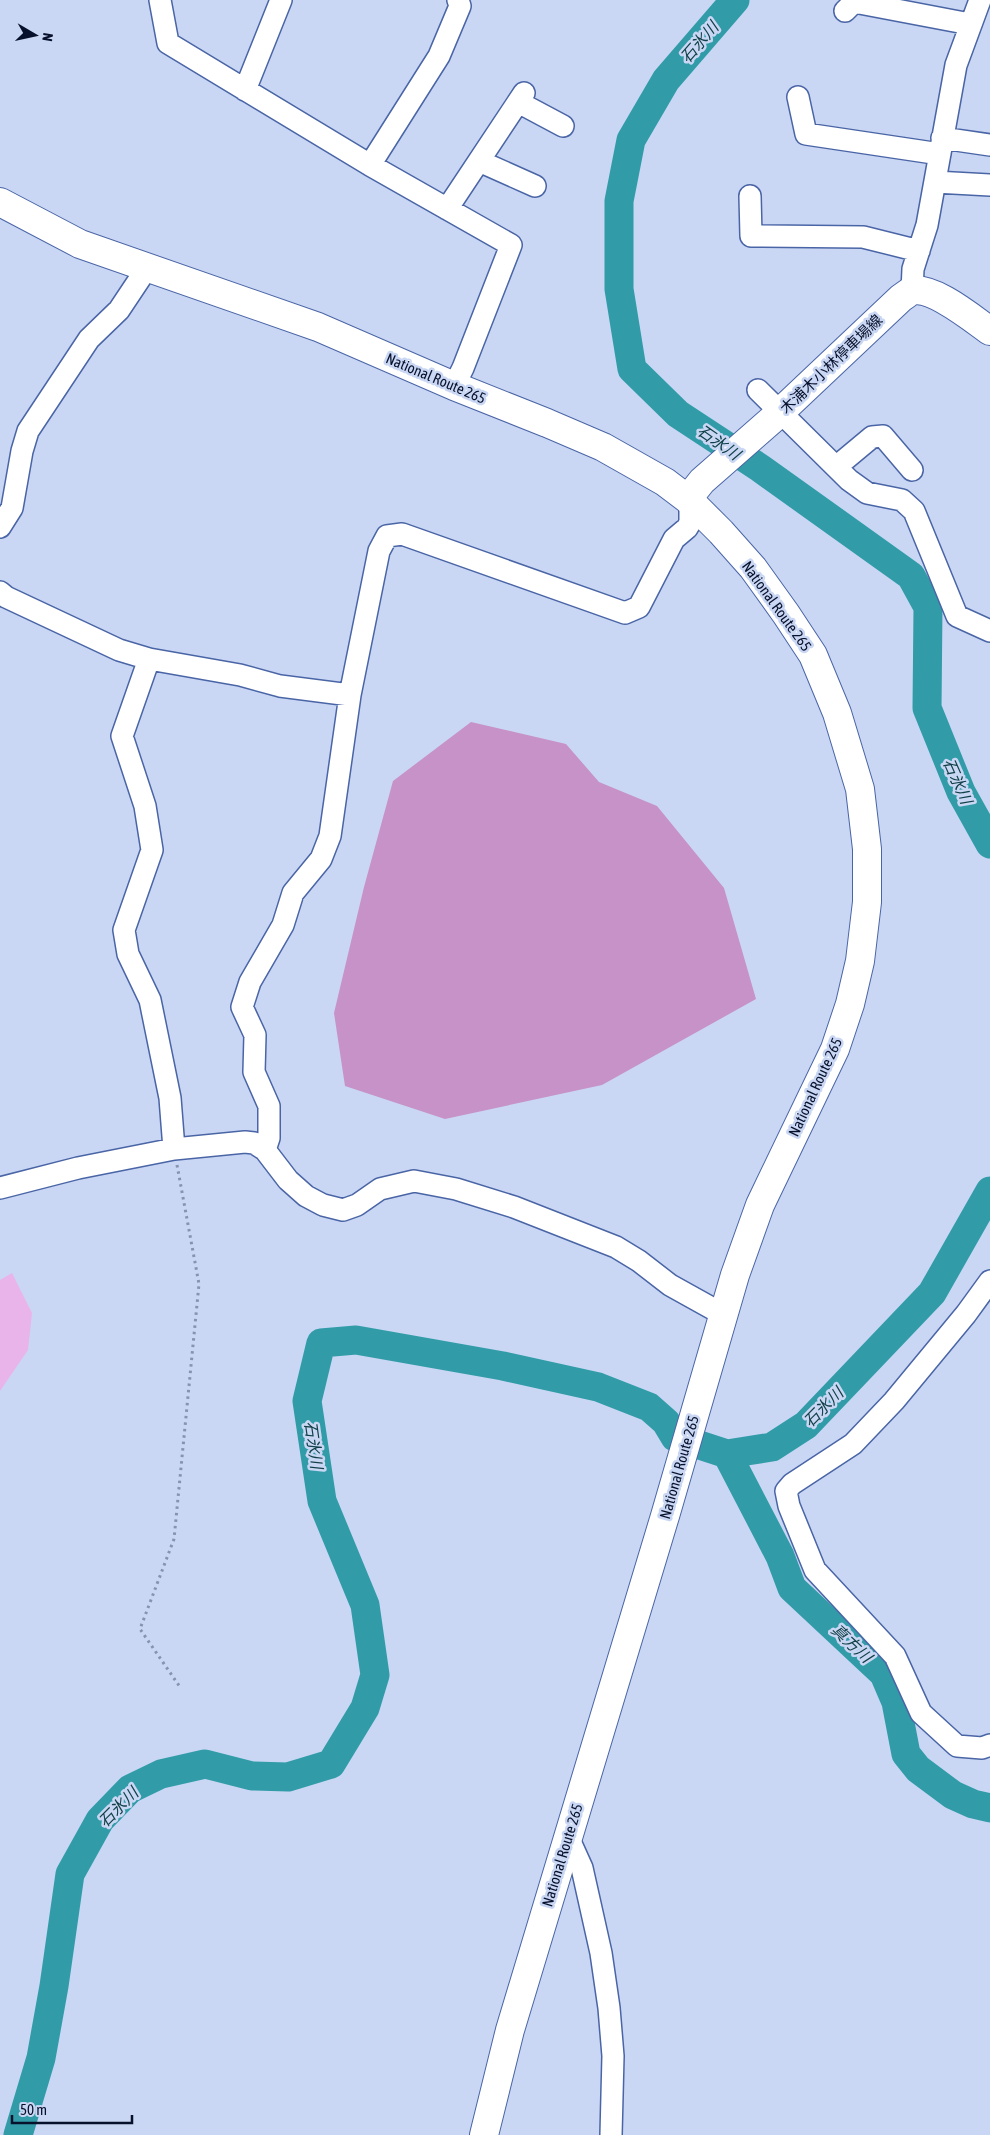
<svg xmlns="http://www.w3.org/2000/svg" width="990" height="2135" viewBox="0 0 990 2135" font-family="'Asap Condensed','Noto Sans JP',sans-serif">
  <style>
    .green { fill: #e9b4e9 }
    .forest { fill: #c692c7 }
    .lines { fill: none; stroke-linecap: round; stroke-linejoin: round }
    .river { stroke: #319ca8; stroke-width: 29 }
    .minor-casing { stroke: #4a65a6; stroke-width: 24 }
    .major-casing { stroke: #4a65a6; stroke-width: 30 }
    .highway-casing { stroke: #4a65a6; stroke-width: 30 }
    .path { stroke: #8693af; stroke-width: 3; stroke-dasharray: 2.5 4; stroke-linecap: butt }
    .minor { stroke: #fff; stroke-width: 21 }
    .major { stroke: #fff; stroke-width: 28 }
    .highway { stroke: #fff; stroke-width: 28 }
    .labels { text-anchor: middle; dominant-baseline: central; stroke-width: 5; stroke-linejoin: round; paint-order: stroke }
    .street-label { font-size: 15px; fill: #08112b; stroke: #c9d7f4 }
    .water-label { font-size: 16px; font-style: italic; fill: #114046; stroke: #c9d7f4 }
  </style>
  <rect width="100%" height="100%" fill="#c9d7f4"/>
  <path class="green" d="M12 1273 32 1313 28 1350 0 1391V1280Z"/>
  <path class="forest" d="M471 722 566 744 599 782 657 806 724 888 756 999 602 1085 445 1119 345 1086 334 1013 364 887 393 781Z"/>
  <g class="lines">
    <path class="river" d="M735 0 666 80 631 140 619 201V289L632 369 678 414 760 468 911 576 928 607 927 708 961 792 990 844
      M727 1454 780 1556 792 1588 884 1674 896 1702 906 1754 918 1769 953 1795 973 1804 990 1808
      M18 2135 41 2058 54 1986 70 1874 100 1820 130 1789 161 1774 205 1764 252 1776 288 1777 331 1764 365 1708 375 1675 365 1605 322 1501 307 1401 321 1343 356 1340 503 1366 598 1387 649 1407 666 1422 675 1437 727 1454 772 1447 806 1425 932 1293 990 1191"/>
    <g class="minor-casing">
      <path id="minor" d="M160 0 168 43 370 165 511 245 463 368 454 386
        M845 11 854 2 970 24
        M245 90 281 0
        M798 97 806 134 940 154
        M518 102 563 126
        M942 138 990 145
        M479 161 535 186
        M370 165 439 56 460 6 458 0
        M935 182 990 185
        M750 196 751 236 863 237 919 251
        M447 209 524 93
        M912 291 913 269 927 225 956 65 980 0
        M758 390 849 480 867 493 902 500 914 511 957 616 990 631
        M836 467 872 437 883 436 912 470
        M0 527 12 508 22 451 28 431 89 339 119 310 147 268
        M0 592 6 597 119 650 149 659 240 675 280 686 350 695
        M149 659 122 736 145 806 152 850 124 930 128 954 150 1000 170 1098 174 1149
        M265 1150 269 1138V1106L254 1072 255 1035 242 1007 250 982 283 925 293 893 321 859 330 836 350 695 379 551 387 536 402 534 625 613 639 607 674 539 687 528 690 523V501
        M0 1188 78 1168 174 1149 245 1142 254 1143 265 1150 288 1180 306 1196 323 1205 343 1210 357 1205 380 1189 414 1181 456 1189 514 1207 616 1247 639 1261 670 1285 724 1315
        M990 1281 966 1314 894 1401 853 1444 792 1484 786 1491 789 1506 815 1570 895 1656 921 1713 957 1746 982 1748 990 1745
        M568 1837 582 1868 601 1953 609 2008 613 2056 611 2135"/>
    </g>
    <g class="major-casing">
      <path id="major" d="M690 501 694 491 702 481 775 417 901 298C904 296 908 293 911 291 932 285 973 319 990 331"/>
    </g>
    <g class="highway-casing">
      <path id="highway" d="M0 202 80 244 318 327 454 386 547 423 603 447 665 482 690 501 721 532 753 568 786 614 813 655 837 713 860 789 867 849V902L860 961 850 1004 835 1049 760 1205 735 1275 665 1516 510 2030 484 2135"/>
    </g>
    <path class="path" d="M177 1165 199 1284 174 1539 140 1629 180 1687"/>
    <use href="#minor" class="minor"/>
    <use href="#major" class="major"/>
    <use href="#highway" class="highway"/>
  </g>
  <g class="labels">
    <g class="street-label">
      <text transform="translate(831 364) rotate(-44)">木浦木小林停車場線</text>
      <text transform="translate(436 378) rotate(23)">National Route 265</text>
      <text transform="translate(777 606) rotate(54)">National Route 265</text>
      <text transform="translate(815 1087) rotate(-65)">National Route 265</text>
      <text transform="translate(679 1467) rotate(-74)">National Route 265</text>
      <text transform="translate(562 1855) rotate(-73)">National Route 265</text>
    </g>
    <g class="water-label">
      <text transform="translate(699 42) rotate(-49)">石氷川</text>
      <text transform="translate(719 442) rotate(35)">石氷川</text>
      <text transform="translate(958 781) rotate(66)">石氷川</text>
      <text transform="translate(823 1407) rotate(-45)">石氷川</text>
      <text transform="translate(314 1445) rotate(82)">石氷川</text>
      <text transform="translate(852 1643) rotate(43)">真方川</text>
      <text transform="translate(118 1807) rotate(-45)">石氷川</text>
    </g>
  </g>
  <g transform="translate(35 35) rotate(99)" stroke="#c9d7f4" stroke-width="4" paint-order="stroke">
  <path d="M0-4L9 19L0 12L-9 19Z" fill="#08112b"/>
  <text y="-8" font-size="14" font-weight="bold" text-anchor="middle" fill="#08112b">N</text>
  </g>
  <path d="M12 2115v8h120v-8" fill="none" stroke="#08112b" stroke-width="2.5"/>
  <text x="20" y="2115" font-size="15" fill="#08112b" stroke="#c9d7f4" stroke-width="4" paint-order="stroke">50 m</text>
</svg>
